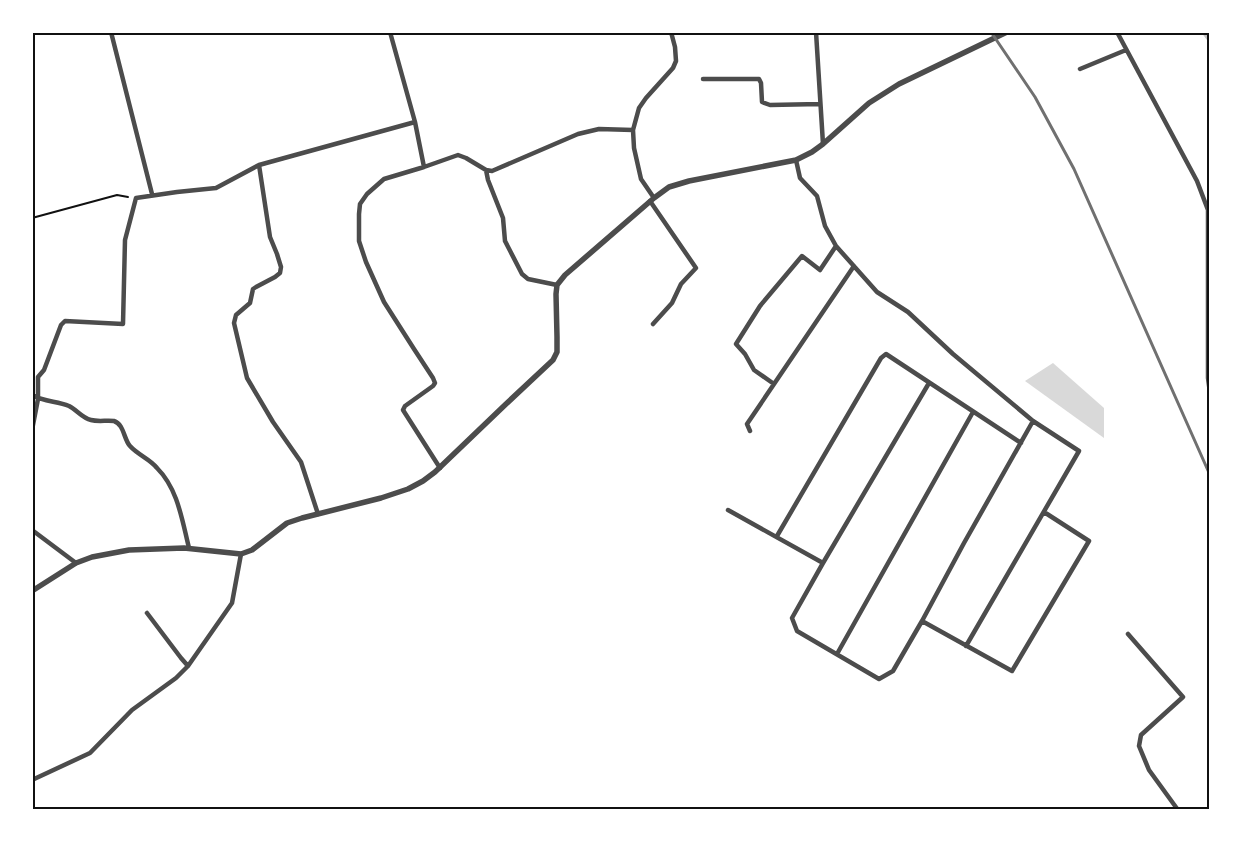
<svg xmlns="http://www.w3.org/2000/svg" width="1242" height="842" viewBox="0 0 1242 842" font-family="Inter,sans-serif">
  <style>
    .water { fill: #d9d9d9 }
    .building { fill: #c4c4c4 }
    .lines { fill: none; stroke-linecap: round; stroke-linejoin: round }
    .path { stroke: #111; stroke-width: 2 }
    .minor { stroke: #4c4c4c; stroke-width: 4.5 }
    .tertiary { stroke: #4c4c4c; stroke-width: 5.5 }
    .rail { stroke: #707070; stroke-width: 3 }
    .neatline { fill: none; stroke: #111; stroke-width: 2 }
  </style>
  <rect width="100%" height="100%" fill="#fff"/>
  <path class="water" d="M1053 363 1104 408V438L1025 381Z"/>
  <path class="building" d="M1201 32H1210V44Z"/>
  <g class="lines">
    <path class="path" d="M32 218 117 195 128 197"/>
    <path class="minor" d="M111 32 152 194
      M390 32 415 122 424 167
      M816 32 823 144
      M1117 32 1197 181 1208 210V378L1210 393
      M1080 69 1126 50
      M703 79H759L761 83 762 102 770 105 820 104
      M796 160 800 178 817 196 825 226 836 246 877 292 908 312 953 354 1033 421 1079 451 966 646
      M259 165 270 237 277 254 281 267 280 273 275 277 256 287 253 289 250 303 236 315 234 323 247 378 273 422 301 462 318 514
      M486 170 488 180 503 218 505 241 522 274 528 279 557 285
      M654 198 641 179 634 148 633 130 639 108 646 98 673 68 676 61 675 47 671 32
      M650 201 696 268 681 284 672 303 653 324
      M929 383 823 563 792 618 797 631 879 679 893 671 922 621 964 543 1033 421
      M774 384 754 370 745 354 736 344 760 306 802 256 820 270 836 246
      M32 395C44 402 57 401 69 406 77 410 82 418 91 420 98 422 107 420 114 421 124 424 124 440 130 446 138 455 150 459 157 468 178 489 182 520 189 548
      M32 430 38 399V377L44 370 61 325 65 321 123 324 125 240 136 198 177 192 216 188 259 165 415 122
      M750 431 747 424 854 266
      M440 468 403 410 405 406 433 386 435 383 433 378 414 349 384 302 366 262 359 241V214L360 204 367 194 384 179 424 167 458 155 466 158 486 170 492 171 578 134 599 129 633 130
      M728 510 823 563
      M32 530 76 563
      M777 536 881 358 886 354 1021 443
      M147 613 181 658 188 666
      M922 621 1012 671 1089 541 1044 512
      M1128 634 1183 697 1141 735 1139 746 1149 770 1178 810
      M837 654 973 412
      M32 780 90 753 132 710 176 678 188 666 232 603 241 554"/>
    <path class="tertiary" d="M32 591 76 563 92 557 129 550 184 548 241 554 252 550 287 523 302 518 381 498 408 489 423 481 435 472 506 404 553 360 557 352V337L556 294 557 285 565 275 654 198 669 187 689 181 796 160 812 152 823 144 869 103 899 84 1007 32"/>
    <path class="rail" d="M991 32 1035 97 1074 169 1210 475"/>
  </g>
  <rect width="1242" height="842" fill="none" stroke="#ffffff" stroke-width="68"/>
  <rect x="34" y="34" width="1174" height="774" class="neatline"/>
</svg>
